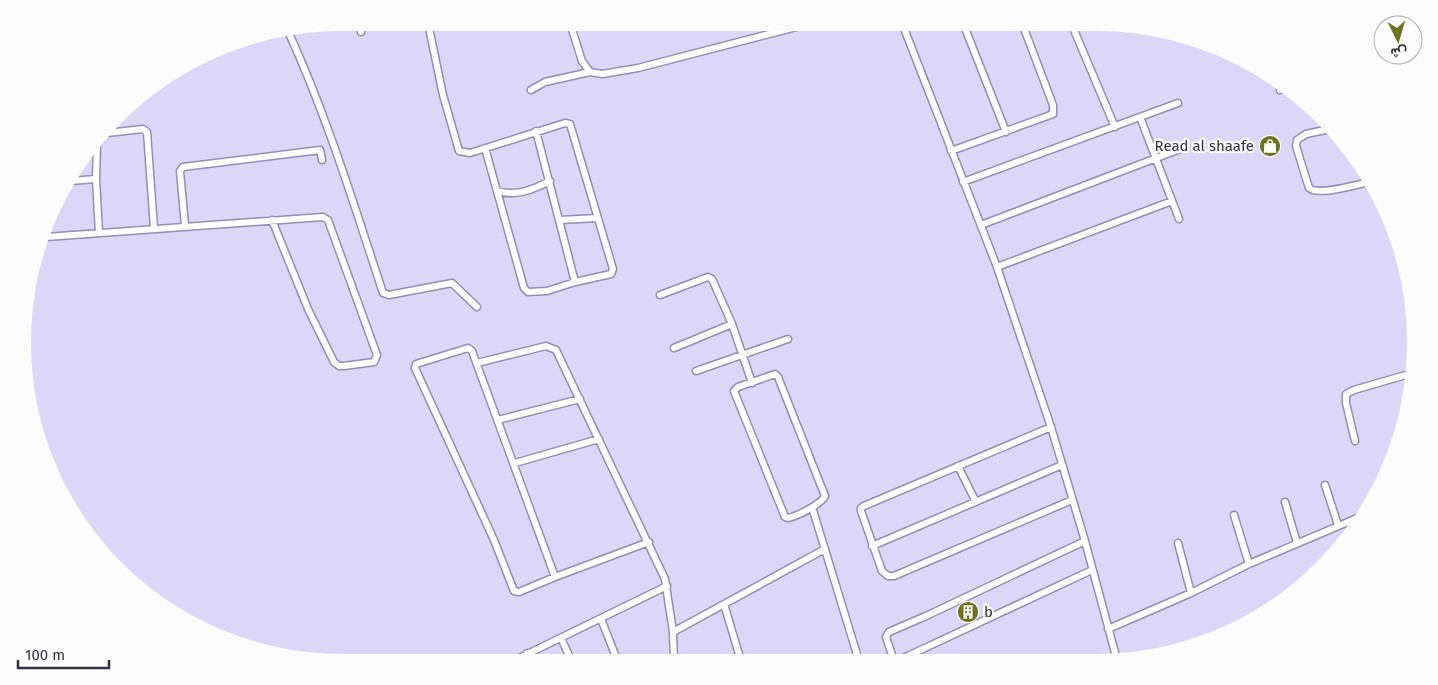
<svg xmlns="http://www.w3.org/2000/svg" width="1438" height="685" viewBox="0 0 1438 685" font-family="'Fira Sans',Vazirmatn,sans-serif">
  <style>
    .lines { fill: none; stroke-linecap: round; stroke-linejoin: round }
    .minor-casing { stroke: #948db4; stroke-width: 9 }
    .minor { stroke: #fff; stroke-width: 6 }
    .labels { text-anchor: middle; dominant-baseline: central; stroke-width: 4.5; stroke-linejoin: round; paint-order: stroke }
    .poi-label { font-size: 15px; fill: #343141; stroke: #fcfcfc; text-anchor: end }
  </style>
  <rect width="100%" height="100%" fill="#dcd6f8"/>
  <g class="lines">
    <g class="minor-casing">
      <path id="minor" d="M358 23 361 32
        M428 23 443 95 459 151 470 153 565 123 570 124 613 269 611 274 575 282 547 291 528 292 524 288 485 148
        M570 23 582 61 590 72 602 74 638 68 812 23
        M902 23 997 267 1051 427 1085 541 1117 660
        M963 23 1006 132
        M1071 23 1115 127
        M903 26 918 23
        M288 31C327 116 354 205 383 293L389 295 452 283 477 307
        M531 90 545 82 590 72
        M1280 90 1282 89
        M1140 117 1179 219
        M1330 129 1306 134 1297 140 1296 146 1309 188C1319 196 1353 185 1366 183
        M536 131 575 282
        M107 133 143 129 147 132 154 228
        M97 143 96 179 99 233
        M951 151 1053 114V105L1022 23
        M70 181 96 179
        M963 182 1178 103
        M498 191C516 197 534 189 550 181
        M560 220 597 218
        M981 225 1180 149
        M185 226 180 171 183 167 320 150 322 160
        M46 237 323 217 328 220 377 355 374 362 344 366H339L334 362 308 309 272 220
        M997 267 1172 201
        M660 295 708 277 712 279 732 324 752 383
        M674 348 732 324
        M477 363 546 346 556 350 665 579 673 632 674 661
        M696 371 788 339
        M775 374 778 377 825 496C821 504 798 516 788 518L785 517 734 391 738 387Z
        M498 420 580 399
        M1051 427 864 506 861 508V511L882 571 888 576H894L1072 500
        M1355 441 1346 403V394L1354 390 1409 374
        M515 463 599 439
        M958 466 976 502
        M1325 485 1338 525
        M1285 502 1297 543
        M812 507 859 661
        M1234 515 1249 564
        M1178 543 1191 593
        M872 546 1062 465
        M555 577 472 351 468 348 416 364 415 368 494 540 514 591 519 592 555 577 649 542
        M724 604 741 661
        M601 619 618 662
        M1108 629 1191 593 1249 564 1362 516
        M673 632 825 549
        M561 638 572 662
        M527 653 531 662
        M894 661 886 637 889 632 926 616 1085 541
        M897 661 1092 570
        M511 662 667 586"/>
    </g>
    <use href="#minor" class="minor"/>
  </g>
  <defs>
    <g id="shop-disc" transform="scale(1.125)"><circle r="9.5" fill="#6e741c" stroke="#fcfcfc"/><path d="M-5-2.5h2.3a2.7 3.5 0 0 1 5.4 0H5L5.5 6h-11ZM-1.5-2.5h3a1.5 2.3 0 0 0-3 0Z" fill="#fff"/></g>
    <g id="building-disc" transform="scale(1.125)"><circle r="9.5" fill="#6e741c" stroke="#fcfcfc"/><path d="M-4-6H4V6H1V3H-1V6H-4ZM-2.5-4.3h1.7v1.8h-1.7ZM.8-4.3h1.7v1.8H.8ZM-2.5-1h1.7V.8h-1.7ZM.8-1h1.7V.8H.8Z" fill="#fff"/></g>
  </defs>
  <g fill-rule="evenodd">
    <use href="#shop-disc" x="1270" y="146"/>
    <use href="#building-disc" x="968" y="612"/>
  </g>
  <g class="labels">
    <g class="poi-label">
      <text x="1254" y="146">Read al shaafe</text>
      <text x="984" y="612" text-anchor="start">b</text>
    </g>
  </g>
  <path d="M0 0H1438V685H0ZM342 31H1096A311 311 0 0 1 1407 342V343A311 311 0 0 1 1096 654H342A311 311 0 0 1 31 343V342A311 311 0 0 1 342 31Z" fill="#fcfcfc" fill-rule="evenodd"/>
  <g transform="translate(1398 40) rotate(175)"><circle r="24" fill="#fcfcfc" stroke="#acabb1"/>
  <path d="M0-4L9 19L0 12L-9 19Z" fill="#6e741c"/>
  <text y="-8" font-size="14" font-weight="bold" text-anchor="middle" fill="#343141">ش</text>
  </g>
  <path d="M18 660v8h91v-8" fill="none" stroke="#343141" stroke-width="2.5"/>
  <text x="25" y="660" font-size="15" fill="#343141" stroke="#fcfcfc" stroke-width="4" paint-order="stroke">100 m</text>
</svg>
